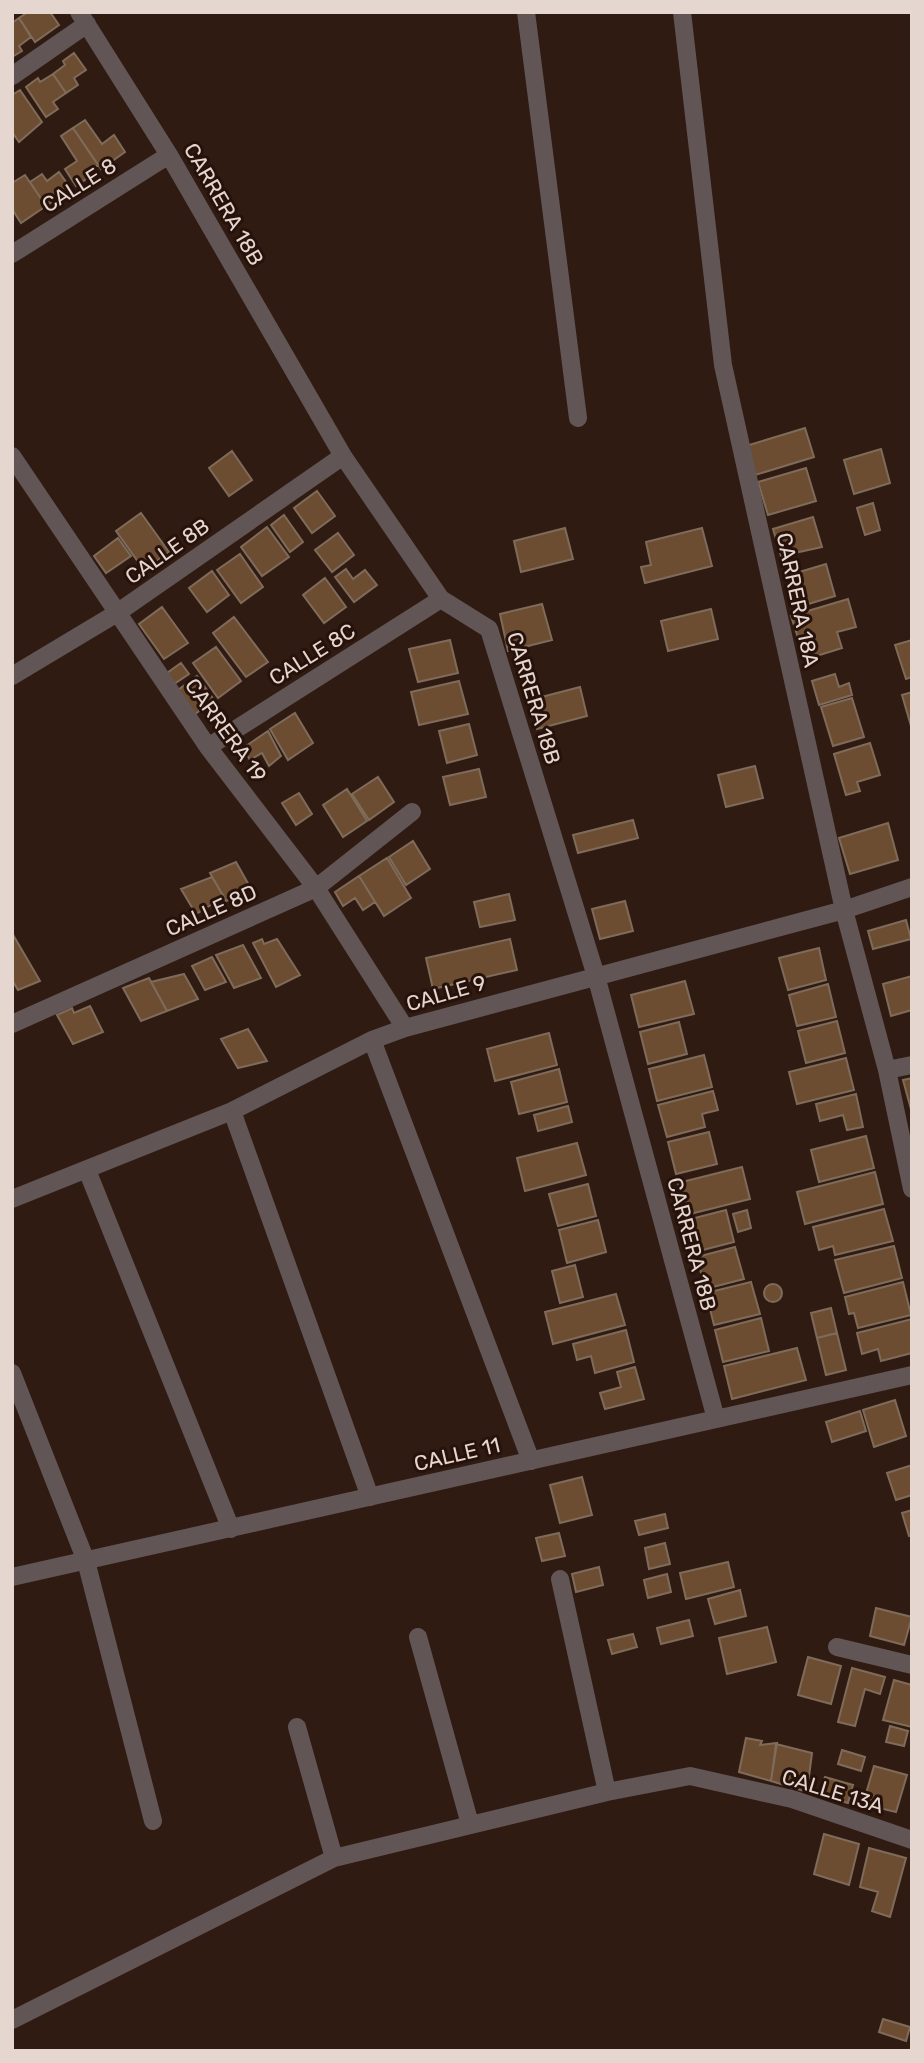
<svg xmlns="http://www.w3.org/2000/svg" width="924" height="2063" viewBox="0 0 924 2063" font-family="Rubik,sans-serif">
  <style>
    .building { fill: #6c4d31; stroke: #7f6b5a; stroke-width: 2 }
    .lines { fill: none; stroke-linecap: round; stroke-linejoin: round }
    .minor { stroke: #625555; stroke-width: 18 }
    .labels { text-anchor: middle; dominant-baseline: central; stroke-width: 6; stroke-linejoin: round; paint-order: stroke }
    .street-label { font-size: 21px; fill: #e5d6d0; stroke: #26120a }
  </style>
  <rect width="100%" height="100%" fill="#301b13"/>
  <path class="building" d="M28 12H50L59 25 35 42 19 18Z
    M19 18 31 37 19 46 22 51 12 57V23Z
    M74 53 86 70 74 78 78 85 66 93 53 74 65 65 63 61Z
    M53 74 66 93 53 102 58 109 46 117 26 87 38 78 40 82Z
    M20 90 42 122 19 142 12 132V95Z
    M85 120 102 144 114 135 125 152 101 169 73 128Z
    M73 128 98 165 85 173 89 177 76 186 65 169 77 161 61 136Z
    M59 172 71 189 46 206 30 182 42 174 47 181Z
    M25 175 46 206 21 223 12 209V183Z
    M805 428 814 457 755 475 746 446Z
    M881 449 890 483 854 494 844 460Z
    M232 451 252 480 229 496 209 468Z
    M806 468 816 501 768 515 758 482Z
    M317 491 335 516 312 533 294 508Z
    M873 503 880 530 865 535 857 508Z
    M141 513 169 552 144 570 116 531Z
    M284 515 303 542 290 552 271 525Z
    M813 517 822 547 781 556 773 529Z
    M267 527 289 557 262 576 241 547Z
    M565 528 573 559 521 572 514 541Z
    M702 528 712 566 645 583 641 567 651 565 646 542Z
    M338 533 354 555 332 572 315 550Z
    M118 538 131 556 106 573 94 556Z
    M240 554 263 587 241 603 217 570Z
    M826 564 835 596 795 608 786 576Z
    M346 569 353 579 365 570 377 585 354 602 335 577Z
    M212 571 229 595 207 612 189 588Z
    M325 578 346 607 324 623 303 595Z
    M848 599 856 627 837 632 842 648 810 658 806 642 800 644 791 616Z
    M542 604 552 640 508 651 500 614Z
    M162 607 188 643 164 659 139 624Z
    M711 609 718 639 668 651 661 621Z
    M234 617 268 662 246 677 213 633Z
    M450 640 458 673 418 682 409 649Z
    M912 640V677L906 679 895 645Z
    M216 647 241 681 218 698 193 663Z
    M181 663 189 674 174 684 167 673Z
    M835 674 839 687 849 683 852 695 819 705 812 681Z
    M197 676 214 700 191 717 174 693Z
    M459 681 468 714 419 725 411 692Z
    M580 687 587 716 537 729 530 700Z
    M912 692V726H911L902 695Z
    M852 698 864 737 833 746 821 707Z
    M295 713 313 743 288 760 270 729Z
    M469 724 477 755 447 763 439 731Z
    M268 731 281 756 269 766 262 753 250 760 243 748Z
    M870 743 880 775 857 782 860 791 846 795 834 754Z
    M755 766 763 798 726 807 718 775Z
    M479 769 486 797 450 805 443 777Z
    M378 777 394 802 369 820 352 794Z
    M347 789 367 821 343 837 323 805Z
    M299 793 312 814 296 825 282 803Z
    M633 820 638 838 578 853 573 835Z
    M888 823 898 860 850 874 839 838Z
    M413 841 430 869 406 885 389 857Z
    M387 858 411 898 384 916 359 876Z
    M236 862 250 887 237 892 240 896 226 901 210 873Z
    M359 876 375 902 363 910 355 898 343 906 335 892Z
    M212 877 224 897 196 914 181 889Z
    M509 894 515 920 480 927 474 902Z
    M625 901 633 931 600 939 592 909Z
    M906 920 911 939 873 949 868 931Z
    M12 933 40 981 18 990 12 980Z
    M262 939 264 944 277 939 300 975 276 987 253 943Z
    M510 939 517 970 433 989 426 958Z
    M243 945 261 978 234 988 216 955Z
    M819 948 826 980 788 990 779 958Z
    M212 957 226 982 205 990 192 966Z
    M184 974 198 999 167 1011 151 982Z
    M912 976V1010L891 1016 883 984Z
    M149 978 167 1011 141 1021 123 988Z
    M685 981 694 1014 639 1027 631 995Z
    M828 984 836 1017 797 1026 789 995Z
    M90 1006 103 1032 73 1044 57 1015 72 1008 74 1013Z
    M837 1021 845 1053 806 1063 798 1031Z
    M679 1022 687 1054 648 1064 640 1032Z
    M248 1029 267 1061 238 1068 221 1039Z
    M549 1033 557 1065 495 1081 487 1049Z
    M704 1055 712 1087 657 1101 649 1069Z
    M846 1058 854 1090 797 1104 789 1072Z
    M559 1069 567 1102 519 1114 511 1082Z
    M912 1078V1113L903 1080Z
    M713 1091 718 1110 702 1114 705 1127 667 1137 658 1105Z
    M856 1094 863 1127 847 1130 843 1115 820 1121 816 1104Z
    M568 1106 572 1122 538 1131 534 1115Z
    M709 1132 717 1164 676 1174 668 1142Z
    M866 1136 874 1168 819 1182 811 1150Z
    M577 1143 586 1175 525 1191 517 1158Z
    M742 1167 750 1199 686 1215 678 1183Z
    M875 1172 883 1204 805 1224 797 1192Z
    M588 1184 596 1216 558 1226 549 1194Z
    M884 1209 893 1241 835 1255 833 1246 819 1250 813 1227Z
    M726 1210 734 1242 695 1252 687 1220Z
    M747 1210 751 1228 738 1232 733 1214Z
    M598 1220 606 1252 567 1263 559 1230Z
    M894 1246 902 1278 844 1293 835 1260Z
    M735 1247 744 1279 705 1289 697 1257Z
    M575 1265 583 1297 560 1303 552 1271Z
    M751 1282 760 1314 714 1325 706 1293Z
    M903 1282 911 1315 858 1328 854 1313 849 1314 845 1297Z
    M764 1293a9 9 0 1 1 18 0a9 9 0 1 1-18 0Z
    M616 1294 625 1325 553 1344 545 1312Z
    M831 1308 837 1333 817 1338 811 1313Z
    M761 1318 769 1351 723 1362 715 1330Z
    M912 1319V1353L881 1361 878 1349 862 1354 857 1333Z
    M626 1330 634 1362 595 1373 591 1356 577 1360 573 1344Z
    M837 1333 846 1370 826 1375 817 1338Z
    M797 1348 806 1380 732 1399 724 1366Z
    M635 1367 644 1399 605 1409 600 1393 621 1387 617 1372Z
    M895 1400 906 1436 874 1447 863 1410Z
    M860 1411 866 1431 832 1442 826 1422Z
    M912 1465V1495L896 1500 887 1473Z
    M582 1477 592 1515 560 1523 550 1485Z
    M912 1510V1535L909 1536 902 1513Z
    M665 1514 668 1528 639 1535 635 1521Z
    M559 1533 565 1556 542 1561 536 1538Z
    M665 1543 670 1564 649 1569 645 1548Z
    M728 1562 734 1587 686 1599 680 1573Z
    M599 1567 603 1585 576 1592 572 1574Z
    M667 1574 671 1592 648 1598 644 1580Z
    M740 1590 746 1616 715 1624 708 1599Z
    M876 1608 912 1617 904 1645 870 1636Z
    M689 1620 693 1636 661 1644 657 1628Z
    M767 1627 776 1662 727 1674 719 1638Z
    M633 1634 637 1647 612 1654 608 1640Z
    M808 1657 841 1666 831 1704 798 1695Z
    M852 1668 885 1677 880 1694 865 1689 855 1726 838 1722Z
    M894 1680 912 1685V1727L883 1720Z
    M890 1726 908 1731 904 1746 886 1742Z
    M746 1738 762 1741 760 1745 777 1743 771 1781 739 1772Z
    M776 1744 812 1753 807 1792 771 1781Z
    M842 1750 865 1757 861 1771 838 1764Z
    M874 1766 907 1775 896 1812 863 1804Z
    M825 1777 853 1785 848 1803 819 1795Z
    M824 1834 859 1844 849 1885 814 1874Z
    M869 1848 906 1858 890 1917 872 1911 878 1892 860 1887Z
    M883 2019 910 2027 906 2041 879 2032Z"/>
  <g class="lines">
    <path class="minor" d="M79 12 169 155 343 456 441 599 489 629 596 976 716 1419
      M526 12 578 418
      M682 12 723 365 844 910 887 1070 912 1189
      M12 76 87 24
      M12 254 169 155
      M12 456 208 747 316 888 405 1028
      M12 676 117 613 343 456
      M208 747 441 599
      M12 1024 316 888 412 812
      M372 1040 531 1461
      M887 1070 912 1065
      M232 1111 370 1497
      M87 1170 231 1529
      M12 1199 232 1111 372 1040 405 1028 844 910 912 887
      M12 1373 86 1561 153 1821
      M12 1577 912 1375
      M560 1579 607 1792
      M418 1637 470 1824
      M837 1647 912 1665
      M297 1727 334 1858
      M12 2020 334 1858 607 1792 690 1776 792 1799 912 1840"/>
  </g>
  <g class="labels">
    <g class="street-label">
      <text transform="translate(79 185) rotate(-32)">CALLE 8</text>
      <text transform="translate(224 204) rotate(60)">CARRERA 18B</text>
      <text transform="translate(167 551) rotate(-35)">CALLE 8B</text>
      <text transform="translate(798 600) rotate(78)">CARRERA 18A</text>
      <text transform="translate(312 654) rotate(-32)">CALLE 8C</text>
      <text transform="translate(534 698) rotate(73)">CARRERA 18B</text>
      <text transform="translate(226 730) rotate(54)">CARRERA 19</text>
      <text transform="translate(211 910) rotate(-24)">CALLE 8D</text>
      <text transform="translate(446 993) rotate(-16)">CALLE 9</text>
      <text transform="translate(692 1244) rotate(75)">CARRERA 18B</text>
      <text transform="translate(457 1454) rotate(-13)">CALLE 11</text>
      <text transform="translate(833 1791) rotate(17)">CALLE 13A</text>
    </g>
  </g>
  <rect width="924" height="2063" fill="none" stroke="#e5d6d0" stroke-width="28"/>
</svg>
